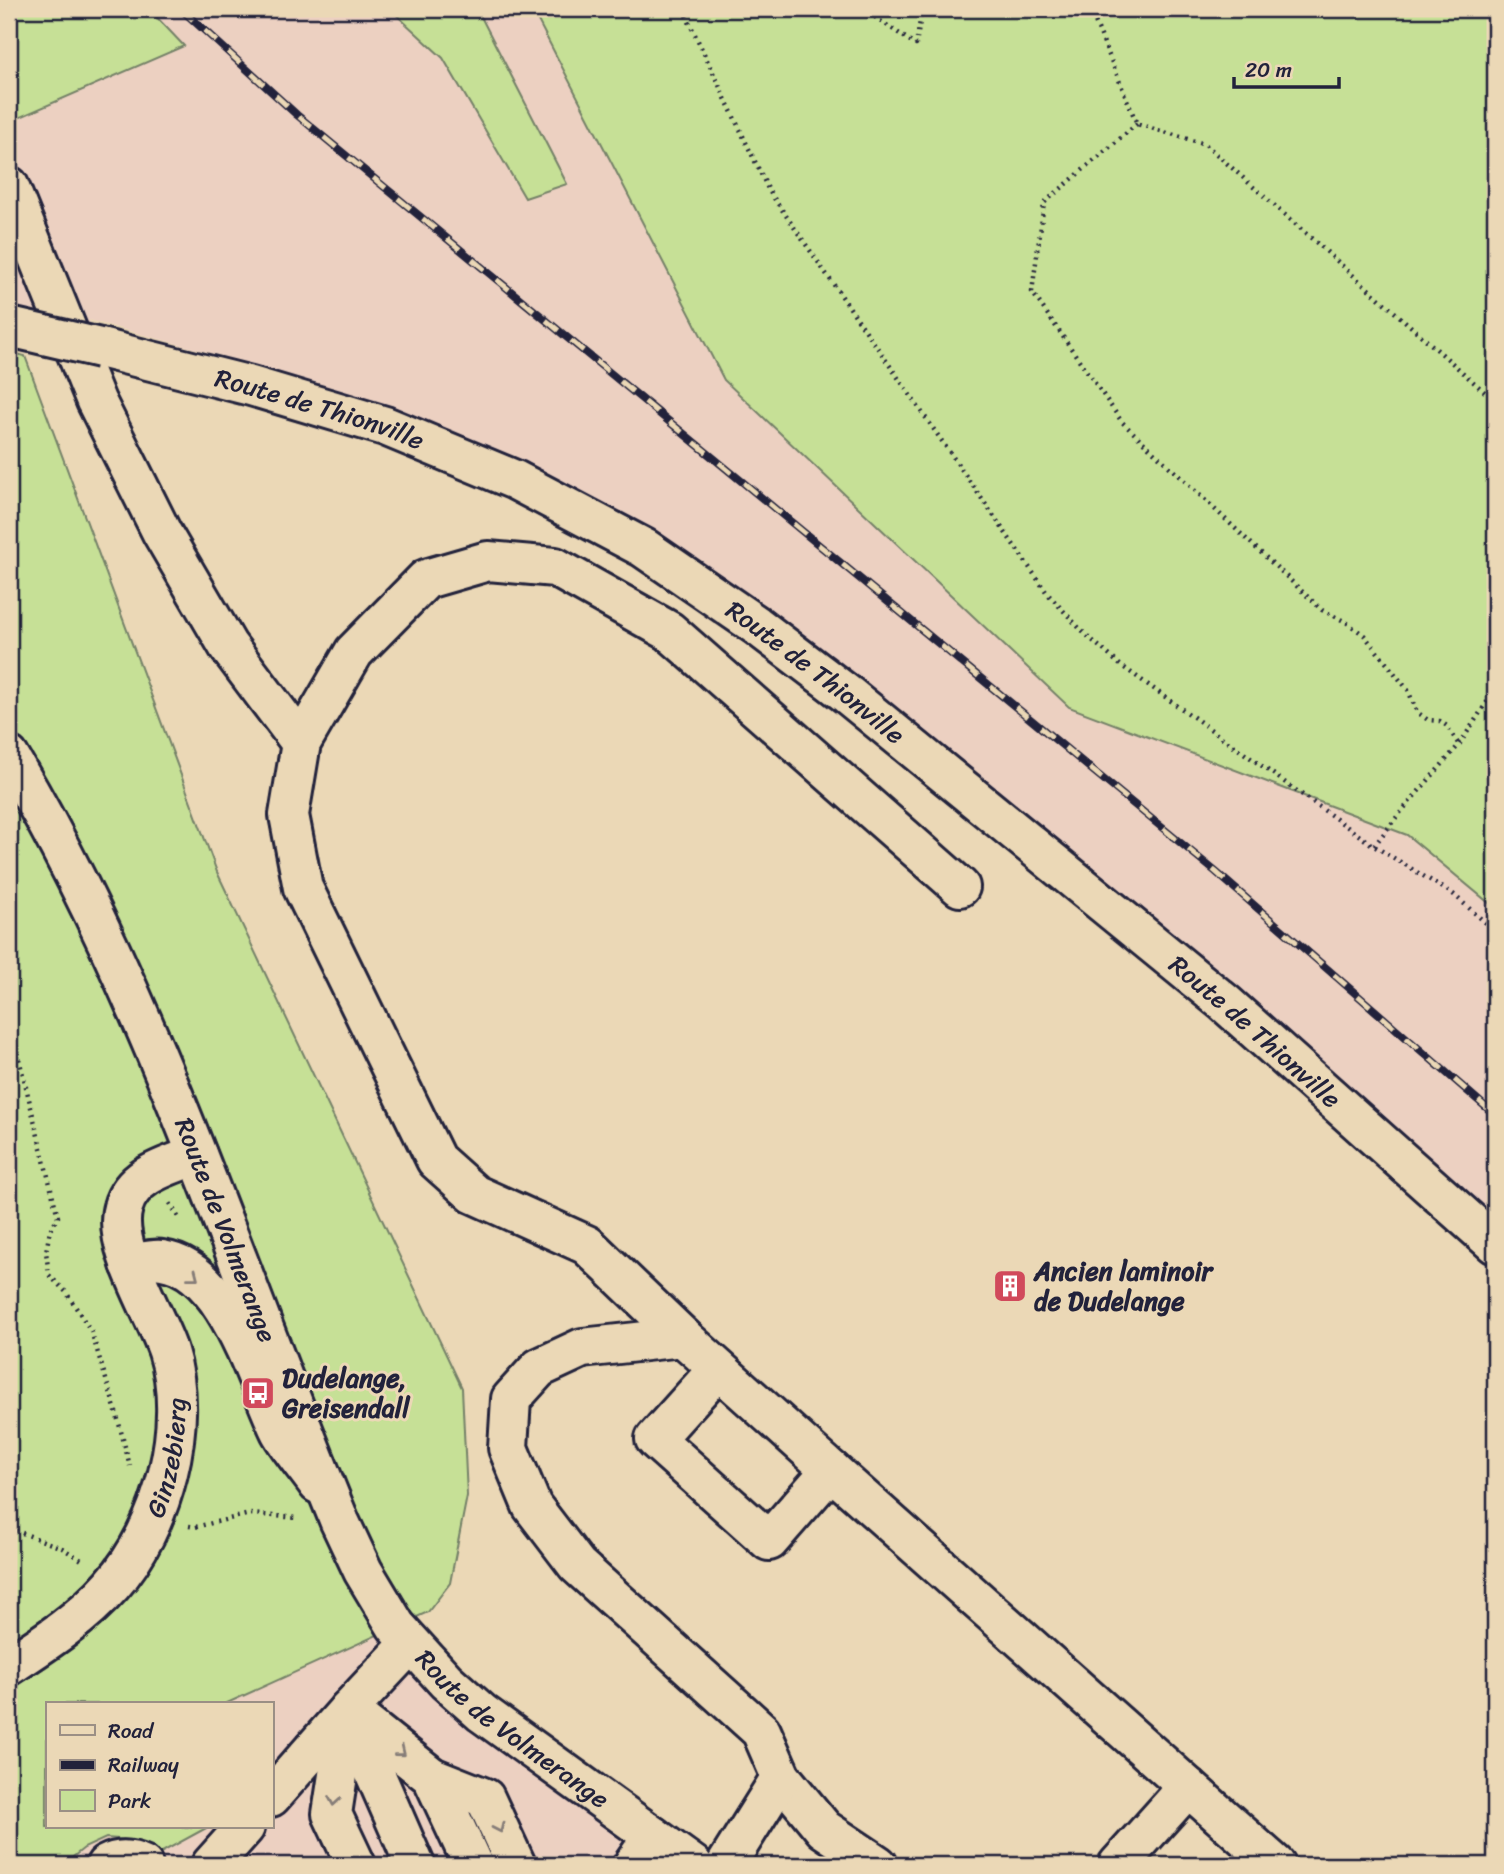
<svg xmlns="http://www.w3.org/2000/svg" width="1504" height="1874" viewBox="0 0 1504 1874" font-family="Sriracha,sans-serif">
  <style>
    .built { fill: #ecd0c1 }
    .green { fill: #c6e096; stroke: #748168; stroke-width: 2 }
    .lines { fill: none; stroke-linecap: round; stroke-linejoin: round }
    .minor-casing { stroke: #22223b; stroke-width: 44 }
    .major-casing { stroke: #22223b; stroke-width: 44 }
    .path { stroke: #22223b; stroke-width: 4.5; stroke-dasharray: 2 5; stroke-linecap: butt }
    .minor { stroke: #ebd8b6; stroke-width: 38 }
    .major { stroke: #ebd8b6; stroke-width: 38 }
    .rail-casing { stroke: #22223b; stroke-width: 8 }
    .rail { stroke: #ebd8b6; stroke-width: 5; stroke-dasharray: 16; stroke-linecap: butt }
    .major-bridge-casing { stroke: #22223b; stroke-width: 44; stroke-linecap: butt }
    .major-bridge { stroke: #ebd8b6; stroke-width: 38 }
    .oneway { stroke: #867d78 }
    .labels { text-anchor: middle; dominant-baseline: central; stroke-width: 6; stroke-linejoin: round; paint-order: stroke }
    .street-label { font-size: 26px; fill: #22223b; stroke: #ebd8b6 }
    .poi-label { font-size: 26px; font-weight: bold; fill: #22223b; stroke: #ebd8b6; text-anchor: start }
  </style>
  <rect width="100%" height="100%" fill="#ebd8b6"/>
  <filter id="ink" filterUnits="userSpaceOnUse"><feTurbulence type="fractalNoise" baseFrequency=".0143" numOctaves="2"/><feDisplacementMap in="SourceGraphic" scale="14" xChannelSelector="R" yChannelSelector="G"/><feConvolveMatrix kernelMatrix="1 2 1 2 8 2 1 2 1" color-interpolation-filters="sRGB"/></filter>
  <g filter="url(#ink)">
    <path class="built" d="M149 9H205L212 15 218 9H390L443 58 525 198 567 184 477 9H532L724 380 1069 707 1407 835 1495 908V1217L1239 989 768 610 654 531 522 462 391 410 255 365 89 320 100 348 9 314V122L184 46Z
      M396 1626 662 1865H63L84 1848 106 1838 132 1840 144 1862 208 1827H271V1704H225Z"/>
    <path class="green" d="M9 9H149L184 46 9 122Z
      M390 9H477L567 184 525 198 443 58Z
      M532 9H1495V908L1407 835 1069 707 724 380Z
      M9 352 25 356 217 872 462 1388 467 1496 450 1583 428 1612 225 1704H47V1827H208L144 1862 132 1840 106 1838 84 1848 63 1865H21L19 1863 9 1865Z"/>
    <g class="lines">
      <g class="minor-casing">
        <g id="minor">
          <path d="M9 186 96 401 162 533 228 646 301 743"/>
          <path d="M130 1264C140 1263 153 1258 162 1260 227 1269 255 1380 280 1431 290 1449 306 1467 318 1484"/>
          <path d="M683 1337 587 1245 474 1194 436 1160 303 888 289 815 301 743 354 652 426 579 488 561 555 567 669 631 960 887"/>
          <path d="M718 1369 655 1439 769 1541 831 1470 683 1337 582 1348 539 1368 511 1399 508 1448 532 1506 577 1565 761 1731 781 1777 824 1829 878 1865"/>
          <path d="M831 1470 1188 1787 1118 1865"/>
          <path id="s1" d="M9 1666C46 1642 83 1618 112 1585 163 1528 191 1424 168 1351 156 1314 111 1246 123 1207 132 1174 169 1166 197 1155"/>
          <path d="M348 1710 432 1777 473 1865"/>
          <path d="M348 1710 332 1814 356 1865"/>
          <path d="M348 1712 415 1865"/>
          <path d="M432 1777 485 1798 516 1865"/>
          <path d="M1188 1787 1276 1865"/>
          <path d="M271 1797 348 1710 410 1644"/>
          <path d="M106 1865C119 1858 130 1859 143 1865"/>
          <path d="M211 1865 245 1827"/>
          <path d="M633 1865 653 1836"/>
          <path d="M726 1865 781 1777"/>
        </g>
      </g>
      <g class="major-casing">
        <g id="major">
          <path id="s2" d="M100 348 251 386 385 426 515 480 644 548 756 625 848 695 1225 1003 1495 1244"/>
          <path id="s3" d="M9 756C152 996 234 1265 340 1522L363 1571 396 1626 446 1681 482 1713 693 1865"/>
        </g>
      </g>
      <path class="path" d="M683 9 769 191 1047 593 1083 632 1119 664 1374 846 1453 894 1495 931
        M863 9 916 45 922 9
        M1090 9 1137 124 1205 144 1495 401
        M1485 9 1495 19
        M1137 124 1044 203 1032 292 1122 422 1322 610 1346 622 1364 635 1408 690 1417 712 1428 720 1440 721 1447 726 1459 745
        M1374 846 1399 814 1459 745 1489 699 1495 696
        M9 1018 58 1217 50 1230 46 1252 49 1275 66 1292 91 1331 115 1408 130 1466
        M170 1203 180 1220
        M189 1526 195 1527 250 1514 298 1518
        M9 1528 62 1548 85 1562"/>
      <use href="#minor" class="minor"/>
      <use href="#major" class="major"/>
      <g class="rail-casing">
        <path id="rail" d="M181 9 297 115 1216 872 1495 1115"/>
      </g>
      <use href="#rail" class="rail"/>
      <g class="major-bridge-casing">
        <path id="major-bridge" d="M14 328 100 348"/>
      </g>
      <use href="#major-bridge" class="major-bridge"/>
    </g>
    <defs><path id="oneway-chevron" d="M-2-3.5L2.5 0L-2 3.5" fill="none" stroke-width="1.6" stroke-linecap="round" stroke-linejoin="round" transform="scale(1.75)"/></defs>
    <g class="oneway">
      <use href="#oneway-chevron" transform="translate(194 1276) rotate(38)"/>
      <use href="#oneway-chevron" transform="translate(401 1752) rotate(39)"/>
      <use href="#oneway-chevron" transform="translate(334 1801) rotate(99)"/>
      <use href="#oneway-chevron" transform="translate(499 1828) rotate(65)"/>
    </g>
  </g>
  <defs>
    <g id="building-square" transform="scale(1.75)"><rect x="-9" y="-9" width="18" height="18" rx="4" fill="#d1495b" stroke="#ebd8b6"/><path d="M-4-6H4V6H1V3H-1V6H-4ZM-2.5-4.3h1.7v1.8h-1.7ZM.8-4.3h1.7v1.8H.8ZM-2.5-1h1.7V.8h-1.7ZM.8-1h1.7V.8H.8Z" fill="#fff"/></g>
    <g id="bus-square" transform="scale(1.75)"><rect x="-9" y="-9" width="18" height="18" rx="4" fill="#d1495b" stroke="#ebd8b6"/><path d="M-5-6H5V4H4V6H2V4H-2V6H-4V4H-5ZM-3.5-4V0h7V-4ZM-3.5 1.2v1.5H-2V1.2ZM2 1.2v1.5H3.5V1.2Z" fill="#fff"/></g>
  </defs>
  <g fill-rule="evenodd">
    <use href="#building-square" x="1010" y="1286"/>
    <use href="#bus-square" x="258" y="1393"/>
  </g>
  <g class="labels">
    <g class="street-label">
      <text stroke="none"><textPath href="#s2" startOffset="228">Route de Thionville</textPath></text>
      <text stroke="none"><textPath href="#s2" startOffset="794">Route de Thionville</textPath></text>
      <text stroke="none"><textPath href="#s2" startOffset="1362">Route de Thionville</textPath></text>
      <text stroke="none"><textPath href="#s3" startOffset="522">Route de Volmerange</textPath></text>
      <text stroke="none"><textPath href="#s1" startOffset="273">Ginzebierg</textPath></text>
      <text stroke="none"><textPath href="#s3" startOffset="1110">Route de Volmerange</textPath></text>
    </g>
    <g class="poi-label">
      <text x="1034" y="1271">Ancien laminoir<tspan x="1034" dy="30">de Dudelange</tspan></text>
      <text x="282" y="1378">Dudelange,<tspan x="282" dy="30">Greisendall</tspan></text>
    </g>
  </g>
  <rect width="1504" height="1874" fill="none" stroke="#ebd8b6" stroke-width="35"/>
  <rect x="18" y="18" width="1469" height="1839" fill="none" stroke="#22223b" stroke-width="2.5" filter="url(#ink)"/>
  <rect x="46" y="1702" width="228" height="126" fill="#ebd8b6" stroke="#9b8f85" stroke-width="2"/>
  <rect x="60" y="1725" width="35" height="10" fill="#ebd8b6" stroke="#9b8f85" stroke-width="2"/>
  <text x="108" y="1738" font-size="21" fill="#22223b">Road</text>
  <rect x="60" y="1760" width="35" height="10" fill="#22223b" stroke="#9b8f85" stroke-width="2"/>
  <text x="108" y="1772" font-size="21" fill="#22223b">Railway</text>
  <rect x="60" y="1790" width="35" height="21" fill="#c6e096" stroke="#9b8f85" stroke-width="2"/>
  <text x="108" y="1808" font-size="21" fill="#22223b">Park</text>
  <path d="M1234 77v10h105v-10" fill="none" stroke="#22223b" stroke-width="3.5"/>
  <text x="1245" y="77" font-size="21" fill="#22223b" stroke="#ebd8b6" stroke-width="5" paint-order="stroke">20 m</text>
</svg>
